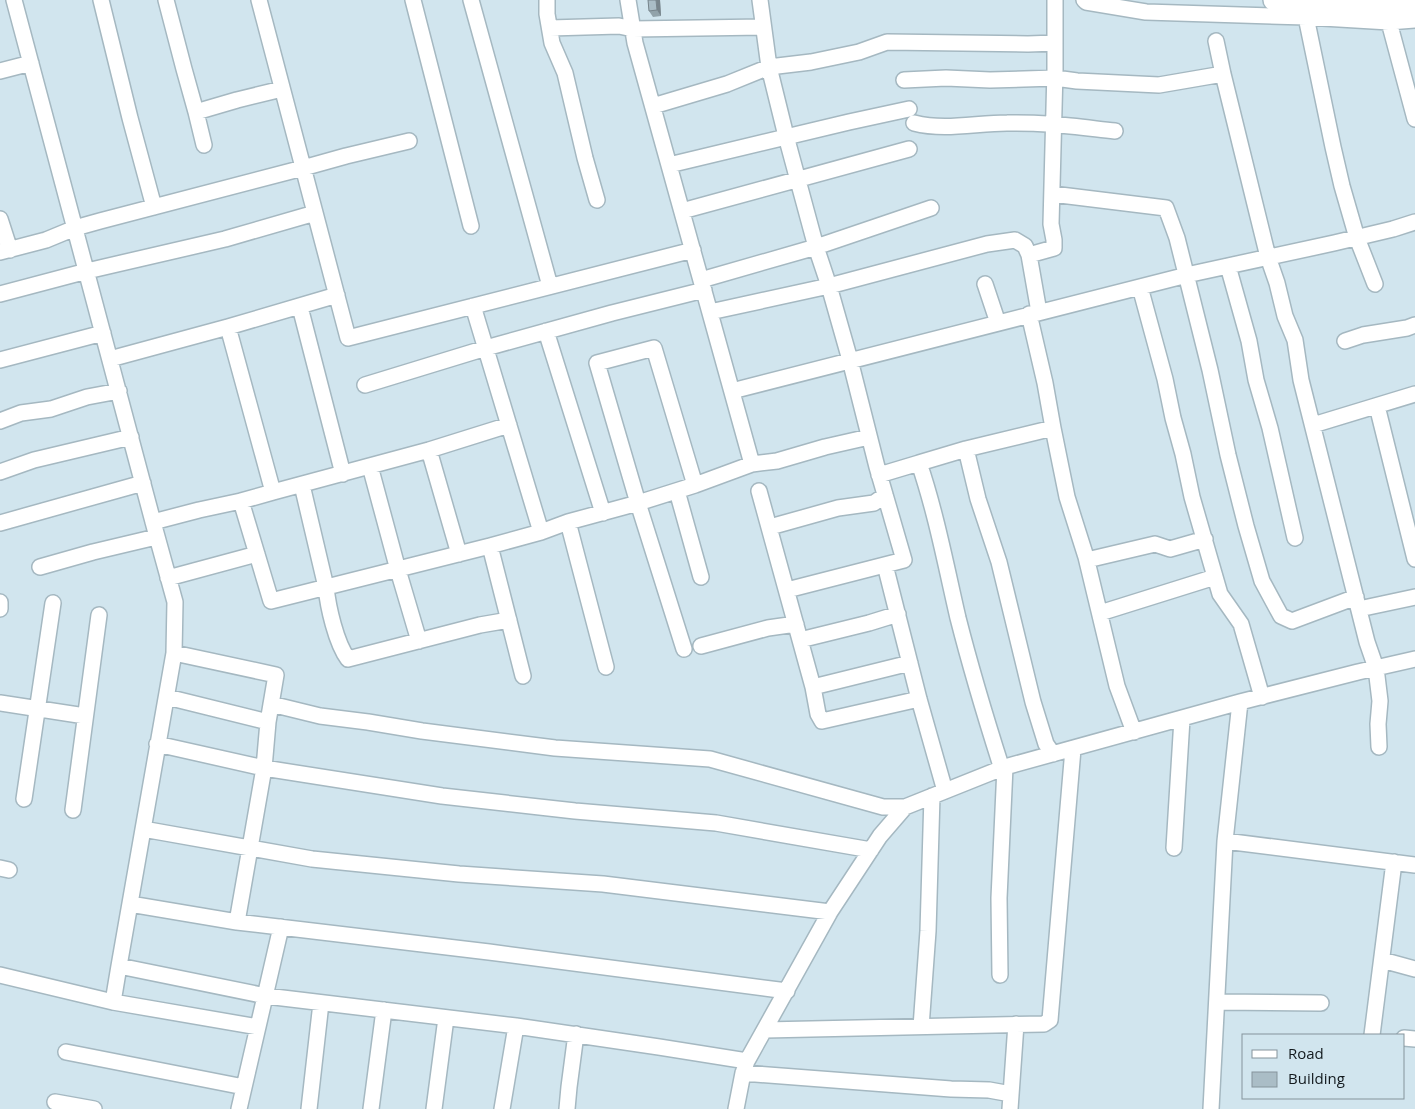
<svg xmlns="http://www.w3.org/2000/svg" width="1415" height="1109" viewBox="0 0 1415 1109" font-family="'Open Sans',sans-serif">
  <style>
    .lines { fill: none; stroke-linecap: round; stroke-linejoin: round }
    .minor-casing { stroke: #a5b8c1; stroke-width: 18 }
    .secondary-casing { stroke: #a5b8c1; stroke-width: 24 }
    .minor { stroke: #fff; stroke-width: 15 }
    .secondary { stroke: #fff; stroke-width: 21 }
    .wall { fill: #92a3aa }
    .shaded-wall { fill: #77848b }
    .building { fill: #aabdc6; stroke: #77848b }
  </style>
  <rect width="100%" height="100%" fill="#d1e5ee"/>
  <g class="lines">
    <g class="minor-casing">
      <path id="minor" d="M14 0 156 533 175 602 174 653 119 966 266 996 516 1026 502 1109
        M101 0 130 118 154 207
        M166 0 184 69 196 112 237 100 282 89
        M259 0 348 338 693 250
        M413 0 471 226
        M471 0 550 286
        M547 0V14L552 43 565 73 585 158 597 200
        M628 0 635 43 752 464
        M760 0 769 67 786 136 816 247 829 286 850 360 877 467 904 560 787 590
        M1084 0 1086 2 1146 12 1306 17 1389 22 1415 20
        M1306 17 1333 147 1342 186 1357 238 1375 284
        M1389 22 1415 119
        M550 28 619 26 633 29 763 27
        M1216 41 1223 74 1268 257 1277 283 1285 316 1295 340 1301 380 1367 642 1376 668 1380 701 1378 724 1379 747
        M0 71 31 63
        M904 80 946 78 990 80 1055 78 1077 81 1159 85 1223 74
        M653 106 727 84 769 67 811 62 859 52 887 42 1028 44 1055 43
        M196 112 204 145
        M914 123C945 131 976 123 1007 123 1044 122 1078 127 1115 131
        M669 165 849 122 909 109
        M1052 194 1166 208 1177 238 1210 370 1228 455 1246 526 1262 581 1281 616 1292 621 1356 597
        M682 211 909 149
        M0 219 10 250
        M0 252 46 240 75 228 100 221 303 168 346 156 409 141
        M1029 255 1054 248V240L1051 224 1055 70V0
        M1228 266 1249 341 1256 380 1270 428 1295 538
        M701 280 816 247 931 208
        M985 284 998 323
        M1140 287 1165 379 1173 418 1183 454 1192 497 1220 594 1241 624 1262 697
        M0 294 87 271 225 239 315 213
        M473 306 541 532
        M300 307 343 474
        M710 312 829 286 987 244 1015 240 1025 246 1029 255 1039 312
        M1029 314 1045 383 1053 428
        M228 327 273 492 429 450 509 425
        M546 331 603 513
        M1345 341 1363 335 1407 328 1415 325
        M110 359 228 327 337 295
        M0 360 103 333
        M365 385 486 348 612 313 704 290
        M732 391 1191 274 1334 243 1393 229 1415 222
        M1377 406 1415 559
        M0 421 21 413 51 409 87 397 119 391
        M1313 425 1415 394
        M966 449 1053 428 1067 497 1086 557 1117 686 1134 732
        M429 450 459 554
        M919 463 966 449 978 499 999 562 1033 702 1046 744 1053 754
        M370 466 398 570 419 641
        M0 472 34 460 131 437
        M879 475 919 463C936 513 946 566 958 618 971 669 986 719 1002 769
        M302 485 326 587C328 607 336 643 348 659L480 625 509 620
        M677 491 701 577
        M759 491 813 687 818 714 822 721 919 699
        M241 501 273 492
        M153 522 199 510 241 501 271 601 490 546 541 532 568 522 638 503 695 485 752 464 777 461 825 447 869 437
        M568 522 606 667
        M0 523 143 483
        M770 527 838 508 874 503 885 495
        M490 546 523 676
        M1087 560 1155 544 1170 549 1205 539
        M885 565 919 699 945 791
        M40 567 93 552 152 538 156 533
        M168 578 257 554
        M0 602V609
        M1359 609 1415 597
        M1100 613 1215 577
        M800 640 869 623 898 614
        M701 646 768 628 796 624
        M684 649 638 503 597 363 654 348 695 485
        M174 653 276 675 268 722 264 768 237 922
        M813 687 910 663
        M167 697 268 722
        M0 703 85 716
        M271 704 320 716 368 722 422 731 555 748 710 759 883 807H905L1005 767 1240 702 1358 672 1415 659
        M157 744 264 768 442 796 575 811 716 823 871 850
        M24 799 53 603
        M73 810 99 615
        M143 829 312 859 459 874 603 884 830 912
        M1225 841 1415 865
        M1174 848 1182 719
        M0 868 9 870
        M130 904 237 922 489 952 787 991
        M1382 960 1415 969
        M0 975 113 1002 258 1027
        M1000 975 999 898 1005 767
        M113 1002 119 966
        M1217 1002 1321 1003
        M516 1026 659 1047 747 1061
        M921 1027 928 931 932 796
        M765 1030 1044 1024 1050 1020 1073 749
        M1372 1035 1394 862
        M1404 1038 1415 1039
        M66 1052 244 1087
        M743 1073 951 1089 989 1090 1011 1094
        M55 1102 94 1109
        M239 1109 281 927
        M309 1109 321 1003
        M371 1109 384 1010
        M434 1109 446 1018
        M567 1109 569 1087 576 1034
        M736 1109 743 1073 747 1061 830 912 880 836 905 807
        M1010 1109 1016 1024
        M1211 1109 1225 841 1240 702"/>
    </g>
    <g class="secondary-casing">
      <path id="secondary" d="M1274 0 1380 7 1396 5H1415"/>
    </g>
    <use href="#minor" class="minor"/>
    <use href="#secondary" class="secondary"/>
  </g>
  <path class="wall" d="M648 0H660L661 16 653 17 649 11Z"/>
  <path class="shaded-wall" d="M656 0H660L661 16 657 10Z"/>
  <path class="building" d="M648 0H656L657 10 649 11Z"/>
  <rect x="1242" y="1034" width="162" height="65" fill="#d1e5ee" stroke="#85949b"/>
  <rect x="1252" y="1050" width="25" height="8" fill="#ffffff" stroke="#85949b"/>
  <text x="1288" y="1059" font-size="15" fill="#131a1e">Road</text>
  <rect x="1252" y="1072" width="25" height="15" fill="#aabdc6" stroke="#85949b"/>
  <text x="1288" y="1084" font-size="15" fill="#131a1e">Building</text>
</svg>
